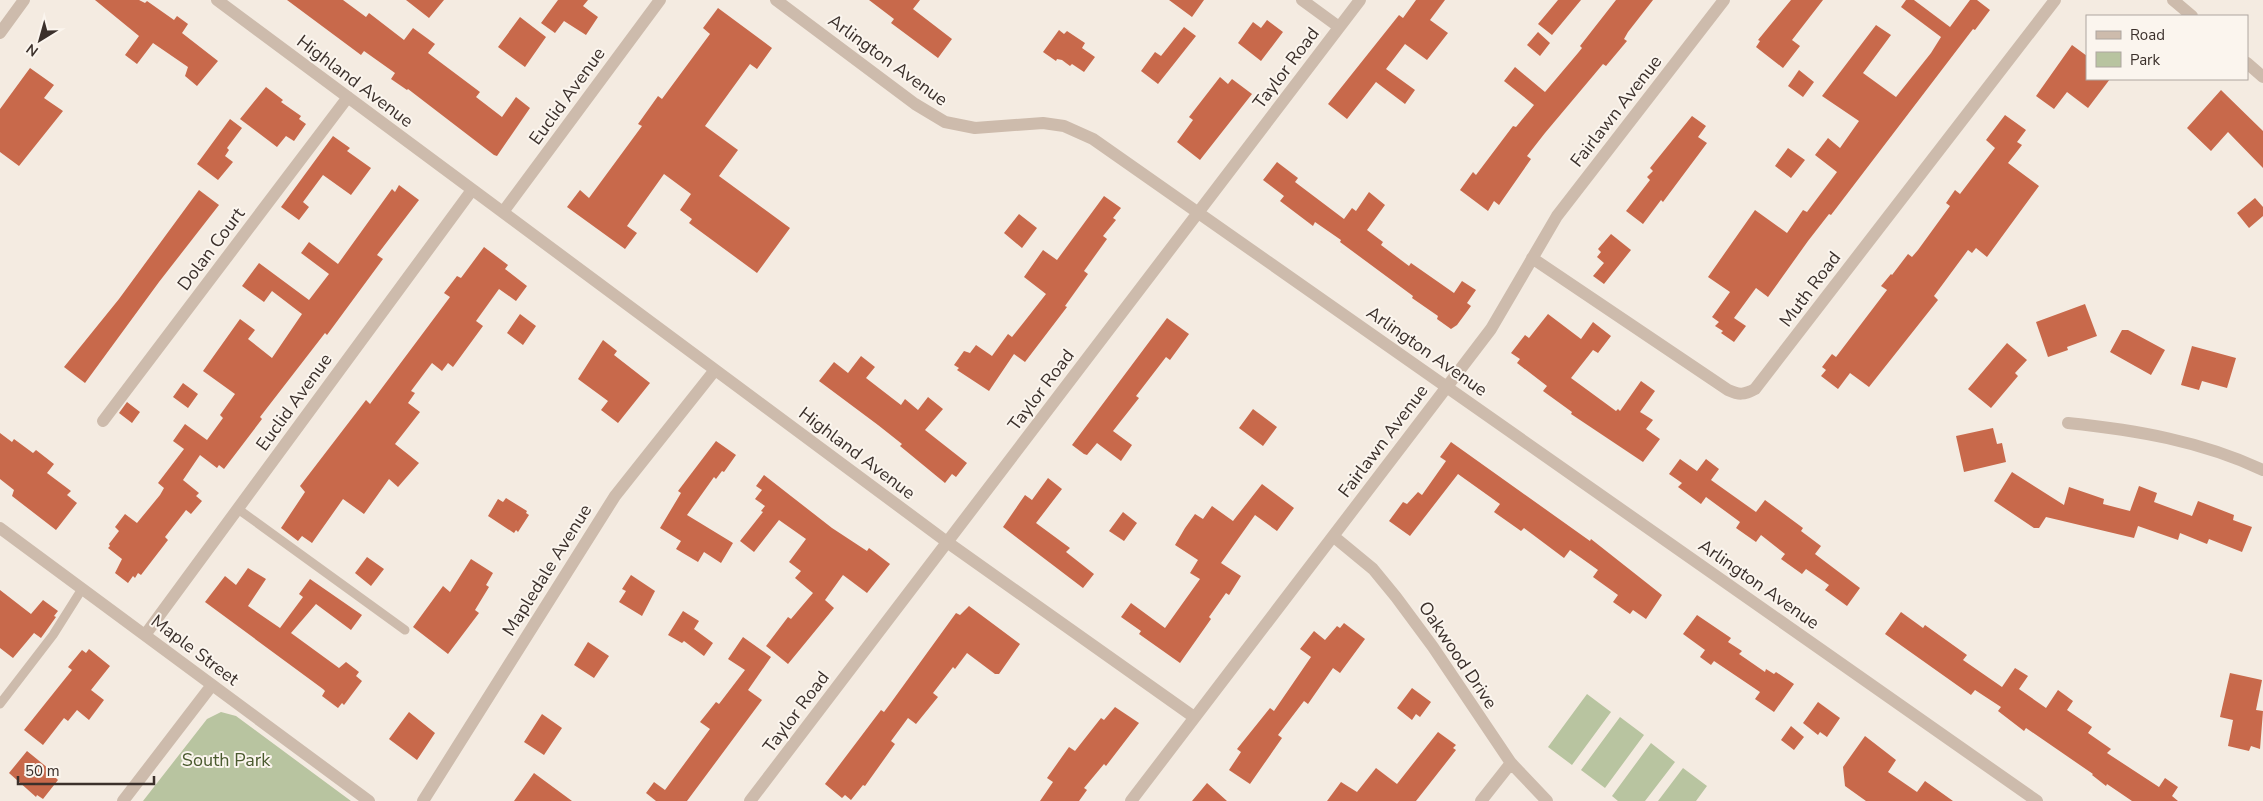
<svg xmlns="http://www.w3.org/2000/svg" width="2263" height="801" viewBox="0 0 2263 801" font-family="'Nunito Sans',sans-serif">
  <style>
    .green { fill: #b8c4a0 }
    .building { fill: #c8694b }
    .lines { fill: none; stroke-linecap: round; stroke-linejoin: round }
    .lane { stroke: #cdbbac; stroke-width: 9 }
    .street { stroke: #cdbbac; stroke-width: 12 }
    .labels { text-anchor: middle; dominant-baseline: central; stroke-width: 4; stroke-linejoin: round; paint-order: stroke }
    .street-label { font-size: 18px; fill: #3b302b; stroke: #fbf5ee }
    .park-label { font-size: 18px; fill: #4a5a2e; stroke: #fbf5ee }
  </style>
  <rect width="100%" height="100%" fill="#f4ebe1"/>
  <path class="green" d="M1587 694 1611 712 1572 765 1548 747Z
    M221 712 236 716 351 801H143L207 719Z
    M1620 717 1644 735 1605 788 1581 770Z
    M1651 743 1675 762 1645 801H1618L1612 796Z
    M1683 768 1707 786 1696 801H1658Z"/>
  <path class="building" d="M95 0H139L145 3 147 1 174 20 177 16 188 24 182 33 218 61 197 86 185 76 188 67 153 43 137 64 125 55 139 36Z
    M287 0H343L366 17 369 13 404 40 413 28 435 44 428 53 480 92 476 97 502 117 516 97 530 108 497 156 494 155 408 89 407 90 391 79 395 73 364 51 361 55Z
    M406 0H444L429 18Z
    M558 0H588L583 6 598 17 586 35 564 21 555 33 541 23Z
    M869 0H920L913 9 952 39 938 58 891 23 894 19Z
    M1169 0H1204L1192 17Z
    M1416 0H1445L1430 20 1448 33 1427 60 1405 44 1386 69 1415 90 1405 104 1376 82 1347 119 1328 104 1399 15 1403 18Z
    M1558 0H1581L1552 35 1538 24Z
    M1616 0H1653L1628 32 1624 39 1627 41 1606 66 1603 64 1545 133 1527 156 1531 159 1499 205 1494 201 1488 211 1460 190 1473 172 1476 175 1513 126 1516 127 1534 105 1504 81 1515 67 1545 92 1578 53 1582 48 1580 46Z
    M1791 0H1823L1792 40 1800 46 1783 68 1756 47 1760 41 1758 40Z
    M1906 0H1914L1950 27 1970 0H1977L1990 10 1975 30 1973 29 1831 215 1829 214 1808 241 1768 297 1756 288 1734 318 1746 326 1734 342 1721 333 1723 331 1715 326 1719 322 1712 317 1730 292 1708 277 1755 210 1787 233 1803 210 1807 212 1837 172 1815 155 1828 138 1840 148 1859 121 1822 96 1876 25 1891 35 1863 73 1896 97 1931 53 1941 37 1901 7Z
    M718 8 772 48 757 69 750 64 705 126 738 150 719 176 790 228 757 273 689 223 692 219 680 210 691 194 664 174 627 226 637 233 625 249 567 207 580 190 589 198 642 126 638 124 658 96 662 99 710 34 703 28Z
    M520 17 546 37 525 67 498 47Z
    M1267 20 1283 32 1261 61 1238 43 1253 22 1261 28Z
    M1184 27 1196 36 1158 84 1141 71 1155 52 1161 56Z
    M1059 30 1064 34 1067 31 1085 43 1082 48 1095 57 1084 72 1072 64 1070 66 1062 60 1057 59 1056 61 1043 52Z
    M1538 32 1550 43 1540 56 1527 45Z
    M2072 45 2087 56V79H2110L2088 108 2067 92 2054 109 2036 96Z
    M30 68 54 85 44 98 63 111 19 166 0 152V109Z
    M1799 70 1814 82 1803 97 1788 86Z
    M1220 77 1228 84 1232 79 1252 94 1200 160 1177 142 1193 120 1189 117Z
    M266 87 283 100 281 102 301 116 299 119 306 124 294 141 286 136 277 147 240 119Z
    M2221 90 2263 131V168L2228 132 2211 151 2187 128Z
    M2005 115 2026 130 2017 142 2022 145 2008 163 2039 186 1987 257 1976 248 1972 253 1968 250 1934 296 1938 300 1869 387 1850 373 1838 389 1821 376 1826 370 1822 367 1832 354 1836 357 1887 290 1881 286 1891 274 1892 275 1908 254 1912 257 1918 250 1950 206 1946 203 1955 190 1960 194 1995 148 1986 140Z
    M1692 116 1706 126 1698 137 1707 143 1663 202 1661 200 1643 224 1626 211 1650 180 1647 177 1653 171 1650 168Z
    M230 119 242 128 227 148 229 150 225 156 233 162 218 180 197 164Z
    M333 136 350 148 347 151 371 168 351 195 323 175 303 202 309 207 299 220 281 207Z
    M1788 148 1805 160 1791 178 1775 166Z
    M1277 162 1298 178 1295 182 1344 219 1352 208 1356 211 1369 192 1385 205 1367 230 1383 242 1381 245 1409 266 1411 263 1454 293 1462 281 1476 290 1467 303 1471 306 1457 325 1451 329 1437 319 1438 316 1412 298 1413 296 1340 242 1341 240 1315 222 1313 226 1280 201 1284 196 1263 180Z
    M399 185 419 200 377 255 383 259 327 335 325 333 260 417 262 419 224 469 219 465 217 468 200 455 183 480 199 493 196 496 202 501 191 514 186 510 183 514 165 537 168 540 141 575 138 573 135 578 133 576 128 583 115 573 122 559 108 548 110 546 109 544 119 531 115 527 125 514 137 523 160 495 164 488 158 483 184 449 173 441 185 424 207 440 223 418 220 415 235 394 203 371 240 319 255 330 248 339 272 358 302 314 272 291 264 302 242 286 259 263 309 300 329 274 301 253 309 242 338 264 392 189 395 192Z
    M199 190 219 205 159 282 85 383 64 367 119 299Z
    M1104 196 1121 208 1113 218 1116 220 1103 236 1107 239 1084 271 1088 274 1065 306 1067 307 1025 362 1014 354 989 391 957 370 959 368 954 365 964 351 970 353 976 345 992 356 1008 334 1012 337 1024 322 1046 294 1024 277 1043 250 1057 260Z
    M2255 198 2263 207V216L2249 228 2237 213Z
    M1019 214 1037 228 1022 248 1004 233Z
    M1611 234 1631 250 1604 284 1593 276 1604 263 1597 257 1601 252 1598 249Z
    M484 247 508 265 505 269 527 286 516 301 499 289 476 321 483 326 453 367 448 363 442 371 432 363 411 391 415 393 408 403 420 412 395 444 419 463 398 487 389 479 364 514 343 499 312 543 302 536 298 541 281 528 305 492 300 486 366 400 370 404 450 297 444 293 457 276 461 278Z
    M2085 304 2097 336 2067 347 2068 350 2048 357 2036 322Z
    M520 314 536 326 523 345 507 333Z
    M1548 314 1581 339 1593 322 1611 336 1598 353 1593 350 1571 378 1616 411 1618 409 1620 411 1641 381 1655 391 1640 412 1653 420 1646 429 1660 439 1643 462 1571 414 1572 412 1543 391 1547 386 1517 363 1520 359 1511 353 1525 335 1529 338Z
    M1167 318 1189 334 1170 360 1166 357 1136 396 1139 398 1113 431 1132 445 1121 461 1097 443 1087 455 1084 454 1072 445Z
    M2122 330H2128L2165 350 2151 375 2110 352Z
    M603 340 617 351 614 355 650 383 618 423 601 410 608 401 578 379Z
    M2007 343 2027 360 2015 373 2018 376 1991 408 1968 389Z
    M2192 346 2236 358 2227 388 2202 381 2199 390 2181 385Z
    M861 356 875 367 866 378 901 405 905 399 918 410 928 397 943 409 925 430 967 463 956 477 952 474 945 483 900 446 902 444 878 425 819 381 834 362 848 373Z
    M183 383 198 394 188 408 173 397Z
    M127 402 140 412 132 423 119 413Z
    M1253 409 1277 427 1263 446 1239 428Z
    M1993 428 1997 444 2002 443 2006 462 1964 472 1956 436Z
    M0 433 12 442 14 439 33 453 36 450 54 464 47 473 71 491 67 495 77 503 56 530 12 496 14 490 0 479Z
    M716 441 736 455 724 472 722 471 716 479 714 477 687 515 733 543 721 563 704 552 698 562 676 549 681 541 660 528 681 493 678 491Z
    M1451 442 1590 541 1591 539 1662 595 1646 619 1633 610 1630 614 1613 602 1618 595 1593 577 1598 570 1570 550 1564 558 1524 528 1521 531 1494 512 1500 504 1458 474 1410 536 1389 521 1403 502 1407 504 1418 492 1422 495 1446 461 1440 457Z
    M1680 459 1697 471 1706 459 1719 469 1711 480 1756 512 1765 500 1803 528 1801 531 1821 546 1815 554 1860 588 1847 606 1825 590 1829 585 1806 569 1802 574 1781 559 1785 554 1761 535 1756 542 1736 528 1740 522 1706 497 1701 504 1678 487 1682 483 1669 474Z
    M2012 472 2064 505 2069 487 2104 499 2103 504 2130 511 2139 486 2157 493 2154 502 2192 516 2198 501 2234 515 2233 520 2252 527 2242 552 2209 539 2207 544 2180 533 2178 540 2138 526 2134 538 2046 517 2039 528H2034L1994 501Z
    M764 475 832 528 867 551 869 548 890 564 867 593 843 575 825 600 834 608 788 664 766 646 788 617 791 619 813 593 795 578 801 571 789 562 806 539 779 520 754 552 740 541 763 512 761 511 765 506 755 499 762 490 756 486Z
    M1048 478 1062 489 1036 523 1070 548 1066 552 1094 574 1083 588 1003 527 1025 495 1032 500Z
    M1262 484 1294 508 1277 531 1255 515 1221 563 1241 576 1229 595 1226 593 1209 617 1211 619 1180 663 1139 634 1141 631 1121 617 1131 603 1165 628 1200 579 1190 573 1198 560 1175 545 1185 528 1195 514 1203 519 1212 506 1233 521Z
    M506 498 527 511 526 513 529 515 518 532 516 530 514 533 488 516 498 499 503 502Z
    M1123 512 1137 523 1124 541 1109 531Z
    M367 557 384 569 371 586 355 573Z
    M471 559 493 573 486 585 489 587 475 610 479 613 448 654 413 627 443 586 450 592Z
    M248 568 266 579 248 606 280 628 303 597 299 594 310 579 362 615 351 630 316 604 291 633 339 668 346 662 359 672 356 676 362 681 344 705 342 703 338 708 322 696 325 691 323 689 205 602 225 576 236 585Z
    M631 575 655 591 642 616 619 602 626 591 622 589Z
    M0 590 31 614 43 600 58 611 54 616 56 617 41 638 34 633 13 658 0 648Z
    M969 606 1020 644 999 674H995L967 653 955 669 953 667 933 693 938 697 916 724 908 718 891 741 895 744 865 786 863 785 851 800 845 795 842 798 825 784 881 710 884 712 890 704 956 613 960 615Z
    M683 611 699 621 694 629 713 643 704 656 684 641 682 643 668 635Z
    M1901 612 1923 628 1925 625 1967 655 1963 660 2002 687 2015 668 2028 676 2019 689 2046 708 2058 690 2073 701 2067 710 2092 727 2088 733 2111 749 2107 753 2159 787 2165 778 2178 787 2172 796 2178 801H2132L2107 784 2106 786 2092 775 2093 774 2026 728 2024 731 1998 711 2001 707 1975 690 1971 695 1885 634Z
    M1697 615 1731 638 1728 642 1742 651 1739 654 1765 672 1766 669 1774 674 1776 672 1794 684 1774 712 1755 699 1760 692 1714 661 1711 665 1700 657 1705 650 1683 634Z
    M1344 623 1365 639 1340 673 1333 668 1308 704 1304 701 1278 735 1282 738 1250 784 1229 770 1241 752 1237 749 1270 708 1274 711 1311 657 1300 649 1314 631 1325 640 1337 626 1340 628Z
    M743 637 771 657 748 690 762 700 687 801H656L646 793 654 782 665 790 710 729 700 722 716 702 719 704 745 670 728 659Z
    M588 642 609 656 594 678 574 665Z
    M89 649 110 666 91 690 104 700 89 720 77 710 68 721 64 718 43 745 24 730 72 670 68 667 82 650 86 653Z
    M2230 673 2262 680 2256 710 2263 711 2260 749 2251 746 2249 751 2228 746 2233 720 2220 717Z
    M1412 688 1431 702 1420 717 1416 714 1412 720 1397 708Z
    M1818 702 1840 718 1827 737 1820 732 1818 735 1803 723Z
    M1115 707 1139 723 1106 766 1104 764 1084 788 1087 790 1079 801H1040L1053 782 1047 778 1069 747 1075 751 1101 718 1104 720Z
    M409 712 435 733 417 760 389 739Z
    M542 714 562 728 544 755 524 742Z
    M1791 726 1804 737 1794 750 1781 740Z
    M1438 732 1456 745 1453 748 1456 750 1416 801H1327L1341 782 1357 792 1376 768 1397 784Z
    M1865 736 1896 760 1888 772 1917 792 1925 781 1953 801H1866L1845 786 1843 767Z
    M27 751 54 773 53 775 58 780 43 799 37 795 36 797 9 773Z
    M534 773 572 801H514Z
    M1207 783 1227 801H1192Z"/>
  <g class="lines">
    <path class="lane" d="M238 509 405 630
      M0 704 53 635 82 589"/>
    <path class="street" d="M217 0 947 542 1194 717
      M776 0 915 104 945 122 975 128 1043 123 1064 126 1093 139 2037 801
      M1302 0 1339 27
      M2173 0 2192 16
      M0 33 24 0
      M2247 63 2263 77
      M503 212 660 0
      M1532 258 1728 390C1739 395 1744 395 1755 389L2055 0
      M103 421 348 97
      M2068 423C2136 430 2201 441 2263 470
      M0 528 369 801
      M1333 536 1373 569 1396 597 1433 647 1511 763 1547 801
      M145 635 472 190
      M123 801 212 685
      M423 801 615 496 715 370
      M750 801 1360 0
      M1131 801 1491 329 1557 216 1724 0
      M1481 801 1511 763"/>
  </g>
  <g class="labels">
    <g class="street-label">
      <text transform="translate(888 60) rotate(36)">Arlington Avenue</text>
      <text transform="translate(1286 68) rotate(-53)">Taylor Road</text>
      <text transform="translate(355 81) rotate(37)">Highland Avenue</text>
      <text transform="translate(567 96) rotate(-54)">Euclid Avenue</text>
      <text transform="translate(1616 111) rotate(-52)">Fairlawn Avenue</text>
      <text transform="translate(211 249) rotate(-53)">Dolan Court</text>
      <text transform="translate(1810 289) rotate(-53)">Muth Road</text>
      <text transform="translate(1427 351) rotate(35)">Arlington Avenue</text>
      <text transform="translate(1041 390) rotate(-53)">Taylor Road</text>
      <text transform="translate(294 402) rotate(-54)">Euclid Avenue</text>
      <text transform="translate(1383 441) rotate(-53)">Fairlawn Avenue</text>
      <text transform="translate(857 453) rotate(37)">Highland Avenue</text>
      <text transform="translate(547 570) rotate(-58)">Mapledale Avenue</text>
      <text transform="translate(1759 584) rotate(35)">Arlington Avenue</text>
      <text transform="translate(195 650) rotate(37)">Maple Street</text>
      <text transform="translate(1458 655) rotate(56)">Oakwood Drive</text>
      <text transform="translate(796 712) rotate(-53)">Taylor Road</text>
    </g>
    <g class="park-label">
      <text x="226" y="760">South Park</text>
    </g>
  </g>
  <rect x="2086" y="15" width="162" height="65" fill="#fbf5ee" stroke="#aea6a0"/>
  <rect x="2096" y="31" width="25" height="8" fill="#cdbbac" stroke="#aea6a0"/>
  <text x="2130" y="40" font-size="15" fill="#3b302b">Road</text>
  <rect x="2096" y="52" width="25" height="15" fill="#b8c4a0" stroke="#aea6a0"/>
  <text x="2130" y="65" font-size="15" fill="#3b302b">Park</text>
  <g transform="translate(40 40) rotate(217)" stroke="#fbf5ee" stroke-width="4" paint-order="stroke">
  <path d="M0-4L9 19L0 12L-9 19Z" fill="#3b302b"/>
  <text y="-8" font-size="14" font-weight="bold" text-anchor="middle" fill="#3b302b">N</text>
  </g>
  <path d="M18 776v8h136v-8" fill="none" stroke="#3b302b" stroke-width="2.5"/>
  <text x="25" y="776" font-size="15" fill="#3b302b" stroke="#fbf5ee" stroke-width="4" paint-order="stroke">50 m</text>
</svg>
